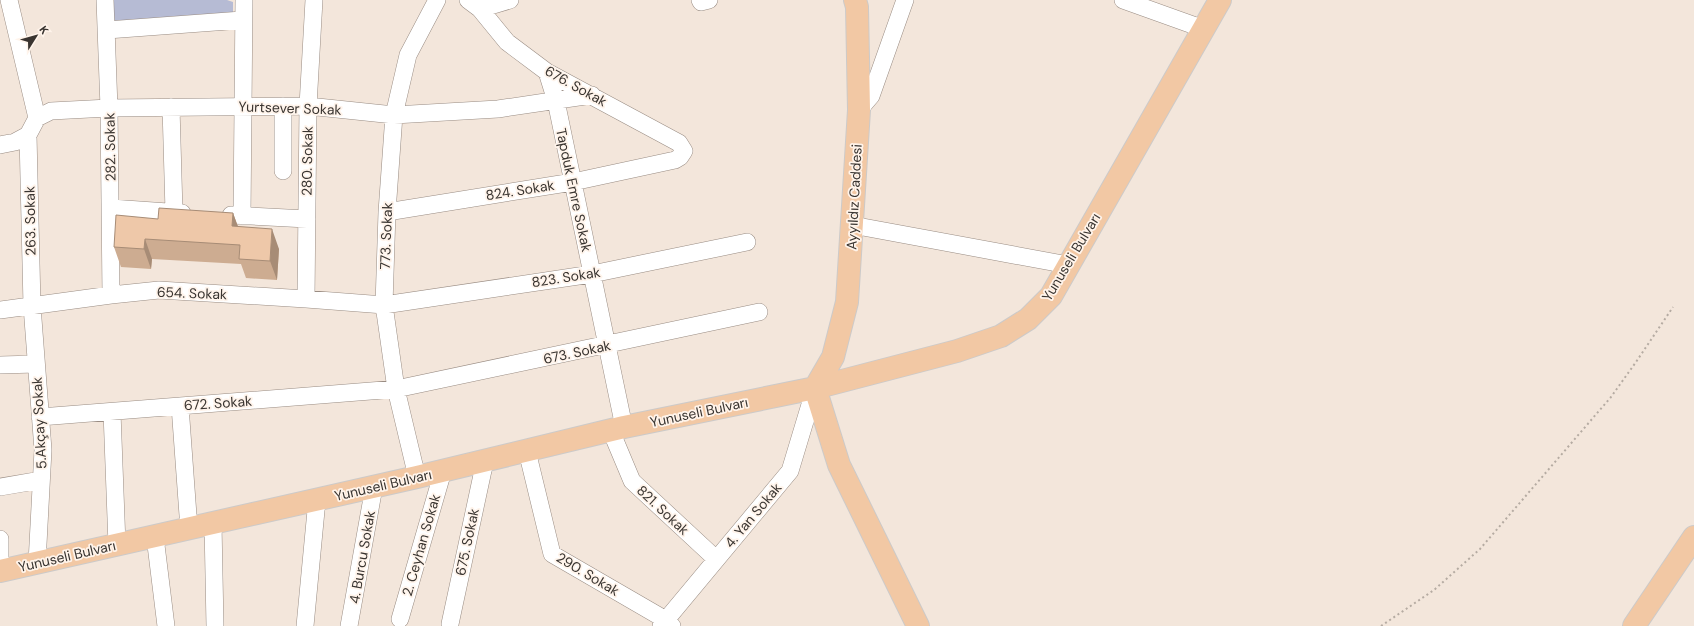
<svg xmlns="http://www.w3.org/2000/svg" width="1694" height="626" viewBox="0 0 1694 626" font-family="'DM Sans',sans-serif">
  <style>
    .green { fill: #b6bbd4 }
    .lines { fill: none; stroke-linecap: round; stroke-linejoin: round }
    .minor-casing { stroke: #998c83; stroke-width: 18 }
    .major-casing { stroke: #cccac9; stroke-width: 24 }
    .path { stroke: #b5aba2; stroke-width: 2; stroke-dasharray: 2 3; stroke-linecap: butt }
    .minor { stroke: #fff; stroke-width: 17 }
    .major { stroke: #f2c8a4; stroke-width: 22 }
    .wall { fill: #cdac91 }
    .shaded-wall { fill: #a78c76 }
    .building { fill: #eec8a9; stroke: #a78c76 }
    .labels { text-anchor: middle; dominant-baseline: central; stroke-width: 3.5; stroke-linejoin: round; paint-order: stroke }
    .street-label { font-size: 14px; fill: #393430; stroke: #fff4eb }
  </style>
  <rect width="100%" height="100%" fill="#f3e6db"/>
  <path class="green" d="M112 0H227L233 2V15L113 23Z"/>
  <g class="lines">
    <g class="minor-casing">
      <path id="minor" d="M9 0 37 118
        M105 0 109 108 111 295
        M700 0 701 2 709 0
        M1123 0 1204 29
        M480 9 510 0
        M107 30 242 20
        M547 72 556 101 624 427
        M171 107 174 212
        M859 110 871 96 905 0
        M28 135 32 306 43 450 37 563
        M0 145 15 142 28 135 37 118 51 111 109 108 308 106 394 115 498 109 592 95
        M283 171V106
        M111 208 182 213
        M387 212 573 182 675 160 680 157 684 151 679 143 547 72 507 42 480 9 468 0
        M231 215 307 219
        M242 216 244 0
        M852 225 1068 265
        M306 299 308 106 314 0
        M0 310 111 295 159 290 306 299 384 305 592 274 747 242
        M0 365 36 364
        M180 406 189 529
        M112 412 117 545
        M40 417 396 389 759 312
        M611 431 632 481 716 559
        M527 451 552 554 666 620 672 626
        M417 477 396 389 384 305 387 212 394 115 408 55 437 0
        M0 487 41 480
        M213 524 215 626
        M155 537 166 626
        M0 539V571
        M400 619 443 471
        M450 624 485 461
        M305 626 317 500
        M349 626 374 487
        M661 626 790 471 815 388"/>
    </g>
    <g class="major-casing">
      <path id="major" d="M855 0 857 7 859 110 847 302 833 357 815 388 839 465 918 626
        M0 571 417 477 624 427 815 388 957 351 1001 336 1028 319 1051 296 1220 0
        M1634 626 1694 537"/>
    </g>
    <path class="path" d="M1381 626 1434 590 1480 549 1611 397 1636 362 1673 307"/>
    <use href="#minor" class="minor"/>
    <use href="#major" class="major"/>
  </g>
  <path class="wall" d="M233 213 238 227 279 249 277 280 246 278 241 264 152 259 151 269 121 267 114 247 158 219Z"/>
  <path class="shaded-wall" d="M233 213 240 232 239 246 232 226Z
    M272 229 279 249 277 280 270 261Z
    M145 239 152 259 151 269 144 249Z"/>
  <path class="building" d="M159 208 233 213 232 226 272 229 270 261 239 259 240 245 145 239 144 249 114 247 116 215 158 219Z"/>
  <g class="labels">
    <g class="street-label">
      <text transform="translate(576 86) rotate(29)">676. Sokak</text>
      <text transform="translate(290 108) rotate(2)">Yurtsever Sokak</text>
      <text transform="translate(110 147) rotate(-91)">282. Sokak</text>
      <text transform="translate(307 161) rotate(-89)">280. Sokak</text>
      <text transform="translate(520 190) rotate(-9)">824. Sokak</text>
      <text transform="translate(574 190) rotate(78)">Tapduk Emre Sokak</text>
      <text transform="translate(854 197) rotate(-87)">Ayyıldız Caddesi</text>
      <text transform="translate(30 221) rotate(-91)">263. Sokak</text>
      <text transform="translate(386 236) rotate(-88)">773. Sokak</text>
      <text transform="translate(1071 257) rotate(-59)">Yunuseli Bulvarı</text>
      <text transform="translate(566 277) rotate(-9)">823. Sokak</text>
      <text transform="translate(192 293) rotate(2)">654. Sokak</text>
      <text transform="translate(577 352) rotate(-12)">673. Sokak</text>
      <text transform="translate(218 403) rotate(-4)">672. Sokak</text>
      <text transform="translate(699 412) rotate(-12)">Yunuseli Bulvarı</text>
      <text transform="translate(39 423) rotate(-93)">5.Akçay Sokak</text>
      <text transform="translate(383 485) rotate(-13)">Yunuseli Bulvarı</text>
      <text transform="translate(663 510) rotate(43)">821. Sokak</text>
      <text transform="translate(753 515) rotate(-50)">4. Yan Sokak</text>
      <text transform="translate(467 542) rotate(-78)">675. Sokak</text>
      <text transform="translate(421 545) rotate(-74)">2. Ceyhan Sokak</text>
      <text transform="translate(67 556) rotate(-13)">Yunuseli Bulvarı</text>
      <text transform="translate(362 557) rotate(-80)">4. Burcu Sokak</text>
      <text transform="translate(588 574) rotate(31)">290. Sokak</text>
    </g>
  </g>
  <g transform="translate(36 36) rotate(53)" stroke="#fff4eb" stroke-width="3" paint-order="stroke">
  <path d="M0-3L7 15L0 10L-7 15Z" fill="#393430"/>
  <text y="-6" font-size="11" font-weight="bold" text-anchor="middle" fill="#393430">K</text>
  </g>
</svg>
